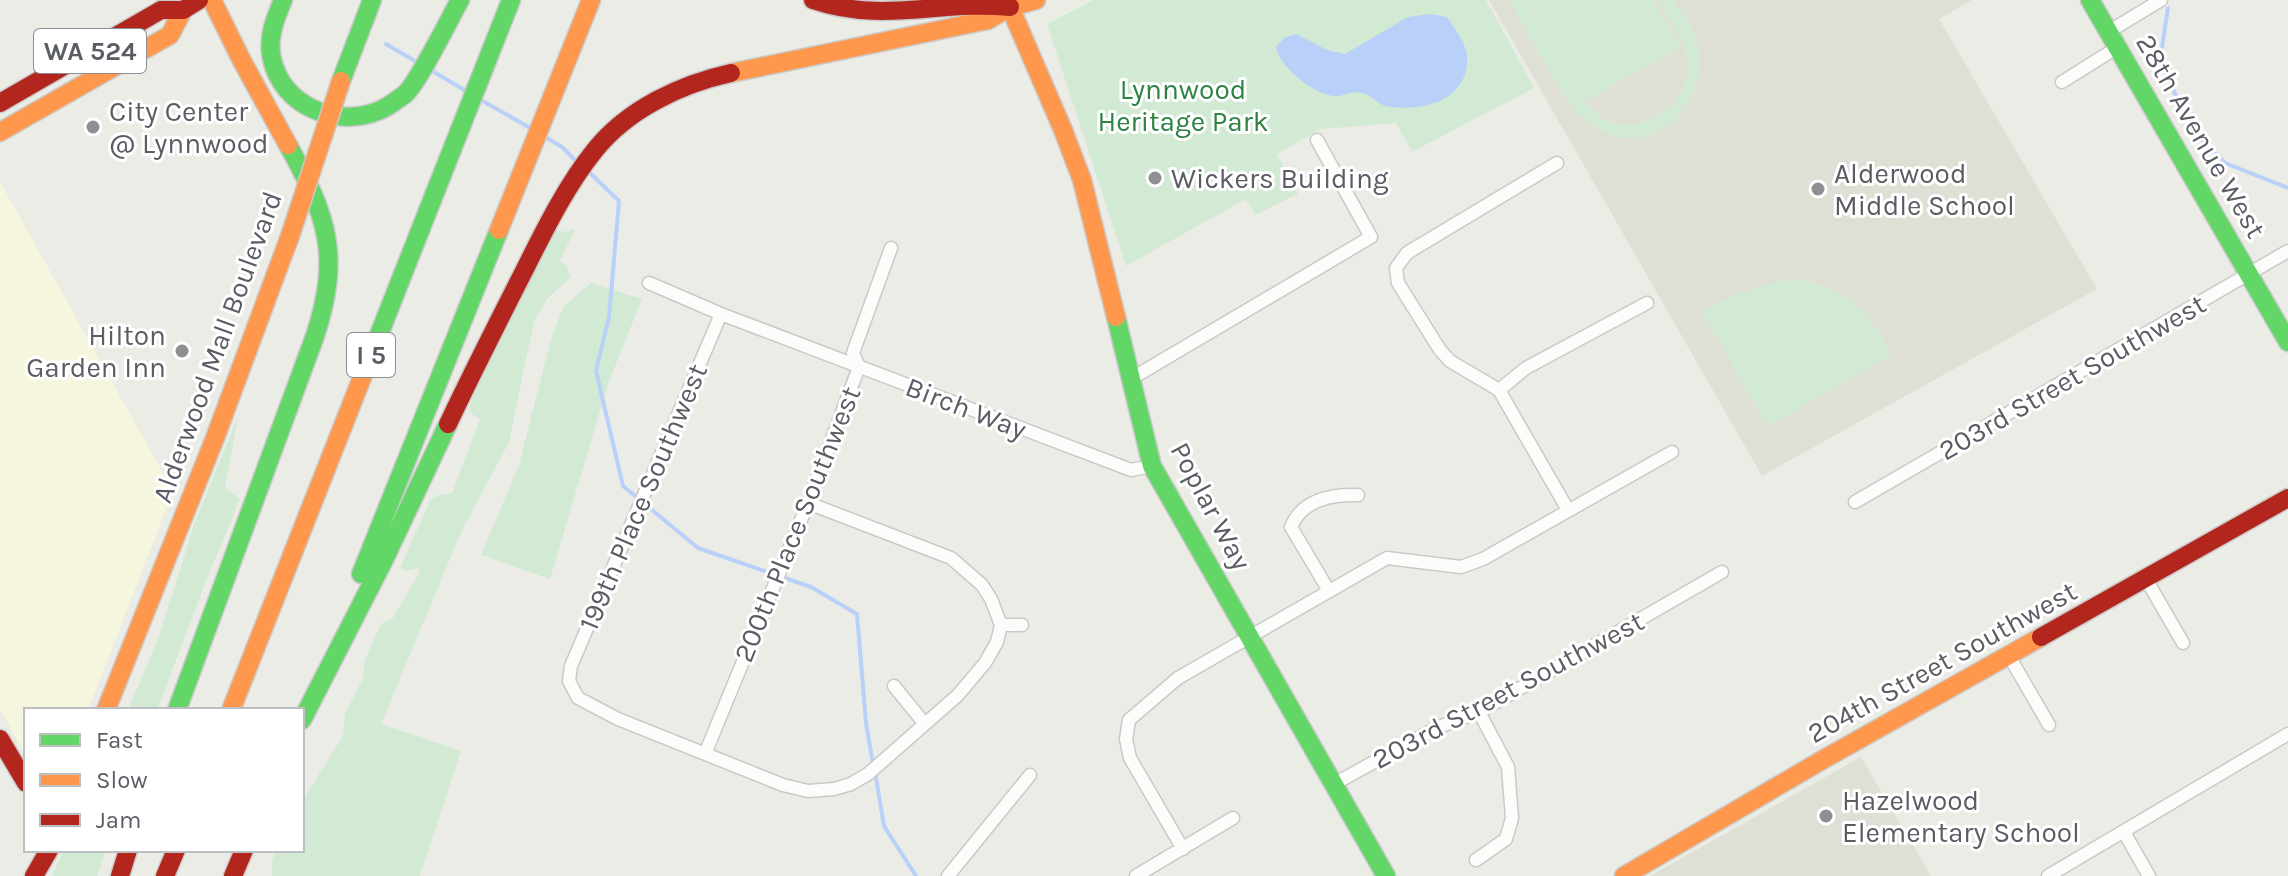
<svg xmlns="http://www.w3.org/2000/svg" width="2288" height="876" viewBox="0 0 2288 876" font-family="Karla,sans-serif">
  <style>
    .commercial { fill: #f6f6de }
    .education { fill: #dfe0d5 }
    .green { fill: #d2ead4 }
    .water { fill: #b9d0f8 }
    .lines { fill: none; stroke-linecap: round; stroke-linejoin: round }
    .stream { stroke: #b9d0f8; stroke-width: 4 }
    .street-casing { stroke: #c9cac8; stroke-width: 15 }
    .fast-casing { stroke: #cacaca; stroke-width: 21 }
    .slow-casing { stroke: #cacaca; stroke-width: 21 }
    .jam-casing { stroke: #cacaca; stroke-width: 21 }
    .street { stroke: #fcfcfb; stroke-width: 12 }
    .fast { stroke: #63d668; stroke-width: 18 }
    .slow { stroke: #ff974d; stroke-width: 18 }
    .jam { stroke: #b3261e; stroke-width: 18 }
    .slow-bridge-casing { stroke: #cacaca; stroke-width: 21; stroke-linecap: butt }
    .slow-bridge { stroke: #ff974d; stroke-width: 18 }
    .poi-dot { fill: #8e8f92; stroke: #fff; stroke-width: 3 }
    .labels { text-anchor: middle; dominant-baseline: central; stroke-width: 6; stroke-linejoin: round; paint-order: stroke }
    .shield { fill: #fff; stroke: #8c8e93; stroke-width: 2 }
    .shield-label { font-size: 26px; font-weight: bold; fill: #5b5d65 }
    .park-label { font-size: 28px; fill: #2d8242; stroke: #fff }
    .poi-label { font-size: 28px; fill: #5b5d65; stroke: #fff; text-anchor: start }
    .street-label { font-size: 28px; fill: #5b5d65; stroke: #fff }
  </style>
  <rect width="100%" height="100%" fill="#ecece6"/>
  <path class="commercial" d="M0 182 173 491 88 710H26V755L0 709Z"/>
  <path class="education" d="M1489 0H1972L1939 19 2097 289 1762 476Z
    M1861 757 1931 876H1650Z"/>
  <path class="green" d="M1094 0H1486L1534 88 1412 152 1396 123 1321 129 1277 154 1298 194 1256 215 1246 199 1126 266 1047 24Z
    M1510 0H1525L1584 99 1527 0H1653L1681 47 1585 101C1617 150 1692 116 1687 61 1686 39 1669 19 1658 0H1674C1682 13 1693 28 1697 43 1713 107 1647 167 1589 123 1561 102 1529 33 1510 0Z
    M575 229 560 261 567 267 571 277 547 299 534 321 509 442 462 530 381 724 461 751 420 876H272V861L276 850H302V801L343 736 345 714 363 678 365 660 381 624 393 618 420 571 418 568 405 571 401 568 403 561 430 501 438 495 452 493 480 419 473 415 469 407 496 343 555 230 563 232Z
    M1796 279C1850 288 1865 309 1892 354L1774 423 1764 421 1702 311C1733 294 1761 284 1796 279Z
    M591 283 642 299 608 384 550 579 481 555 519 465 550 342 563 307Z
    M238 417 225 488 240 499 208 576 157 710H128L158 639 195 522Z
    M64 850H106L97 876H52Z"/>
  <path class="water" d="M1431 14 1447 17C1454 28 1465 41 1467 55 1471 100 1422 113 1386 106 1379 105 1373 97 1365 94 1351 89 1347 96 1336 96 1315 96 1279 67 1276 47L1284 38 1296 34 1327 50 1345 54 1408 17Z"/>
  <g class="lines">
    <path class="stream" d="M2168 8 2160 60 2191 129 2225 163 2288 188
      M386 44 415 61
      M429 69 466 91
      M481 100 532 129
      M547 138 562 147 577 162
      M590 173 619 201 609 317 596 371 623 486 698 548 811 587 857 614 866 723 873 764
      M875 772 884 826 916 876"/>
    <g class="street-casing">
      <path id="street" d="M2108 32 2161 0
        M2062 82 2118 47
        M1557 163 1407 253 1396 268 1398 283 1440 350 1450 361 1499 390 1568 510
        M649 283 721 314 1131 470 1152 466
        M721 314 571 666 569 681 578 698 618 719 783 785 808 791 834 789 851 784 868 774 958 695 985 663 997 642 1001 625 991 599 982 585 951 558 808 503
        M1129 380 1371 237 1317 140
        M1499 390 1526 368 1647 303
        M1855 502 2288 251
        M2146 579 2183 643
        M1329 591 1291 527C1302 500 1331 494 1358 495
        M1001 625H1022
        M2009 656 2049 725
        M894 686 924 723
        M705 754 808 503 859 367 853 353 891 248
        M1334 784 1436 728 1479 712 1722 572
        M2124 832 2149 876
        M1183 849 1130 758 1126 739 1129 720 1178 678 1387 558 1461 567 1483 559 1672 452
        M1476 860 1506 839 1512 818 1508 767 1479 712
        M948 876 1030 775
        M1136 876 1233 818
        M2048 876 2288 734"/>
    </g>
    <g class="fast-casing">
      <path id="fast" d="M283 0C275 19 267 38 272 59 282 106 336 128 378 111 387 108 397 100 404 95 417 85 450 18 460 0
        M2090 0 2288 342
        M341 81 372 0
        M1116 317 1152 466 1386 876
        M369 360 511 0
        M361 574 499 230
        M177 710 315 336C341 256 328 217 288 145
        M302 720 384 560 448 424"/>
    </g>
    <g class="slow-casing">
      <path id="slow" d="M212 0 242 61 288 145
        M1007 0 1010 7 1036 0
        M1010 7 1063 130 1082 180 1116 317
        M731 73 988 20 1010 7
        M0 132 170 35 183 10
        M499 230 591 0
        M106 710 215 438 290 236
        M231 710 369 360
        M1624 876 1824 759 2041 637"/>
    </g>
    <g class="jam-casing">
      <path id="jam" d="M813 0C883 24 941 0 1010 7
        M0 103 161 10H183L199 0
        M448 424C472 373 498 322 524 271 545 229 566 186 595 150 628 109 681 84 731 73
        M2041 637 2288 498
        M0 739 26 783
        M34 876 49 850
        M120 876 128 850
        M165 876 176 850
        M233 876 244 850"/>
    </g>
    <use href="#street" class="street"/>
    <use href="#fast" class="fast"/>
    <use href="#slow" class="slow"/>
    <use href="#jam" class="jam"/>
    <g class="slow-bridge-casing">
      <path id="slow-bridge" d="M290 236 341 81"/>
    </g>
    <use href="#slow-bridge" class="slow-bridge"/>
  </g>
  <g class="poi-dot">
    <circle cx="93" cy="127" r="8"/>
    <circle cx="1155" cy="178" r="8"/>
    <circle cx="1818" cy="189" r="8"/>
    <circle cx="182" cy="351" r="8"/>
    <circle cx="1826" cy="816" r="8"/>
  </g>
  <g class="labels">
    <g class="shield">
      <rect x="34" y="29" width="112" height="44" rx="6"/>
      <rect x="347" y="333" width="48" height="44" rx="6"/>
    </g>
    <g class="shield-label">
      <text x="90" y="51">WA 524</text>
      <text x="371" y="355">I 5</text>
    </g>
    <g class="park-label">
      <text x="1183" y="89">Lynnwood<tspan x="1183" dy="32">Heritage Park</tspan></text>
    </g>
    <g class="poi-label">
      <text x="109" y="111">City Center<tspan x="109" dy="32">@ Lynnwood</tspan></text>
      <text x="1834" y="173">Alderwood<tspan x="1834" dy="32">Middle School</tspan></text>
      <text x="1171" y="178">Wickers Building</text>
      <text x="166" y="335" text-anchor="end">Hilton<tspan x="166" dy="32">Garden Inn</tspan></text>
      <text x="1842" y="800">Hazelwood<tspan x="1842" dy="32">Elementary School</tspan></text>
    </g>
    <g class="street-label">
      <text transform="translate(2201 136) rotate(60)">28th Avenue West</text>
      <text transform="translate(217 347) rotate(-70)">Alderwood Mall Boulevard</text>
      <text transform="translate(2072 377) rotate(-30)">203rd Street Southwest</text>
      <text transform="translate(966 408) rotate(21)">Birch Way</text>
      <text transform="translate(643 497) rotate(-67)">199th Place Southwest</text>
      <text transform="translate(1211 506) rotate(62)">Poplar Way</text>
      <text transform="translate(797 524) rotate(-68)">200th Place Southwest</text>
      <text transform="translate(1942 662) rotate(-29)">204th Street Southwest</text>
      <text transform="translate(1508 690) rotate(-28)">203rd Street Southwest</text>
    </g>
  </g>
  <rect x="24" y="708" width="280" height="144" fill="#ffffff" stroke="#bdbec1" stroke-width="2"/>
  <rect x="40" y="734" width="40" height="12" fill="#63d668" stroke="#bdbec1" stroke-width="2"/>
  <text x="96" y="748" font-size="24" fill="#5b5d65">Fast</text>
  <rect x="40" y="774" width="40" height="12" fill="#ff974d" stroke="#bdbec1" stroke-width="2"/>
  <text x="96" y="788" font-size="24" fill="#5b5d65">Slow</text>
  <rect x="40" y="814" width="40" height="12" fill="#b3261e" stroke="#bdbec1" stroke-width="2"/>
  <text x="96" y="828" font-size="24" fill="#5b5d65">Jam</text>
</svg>
